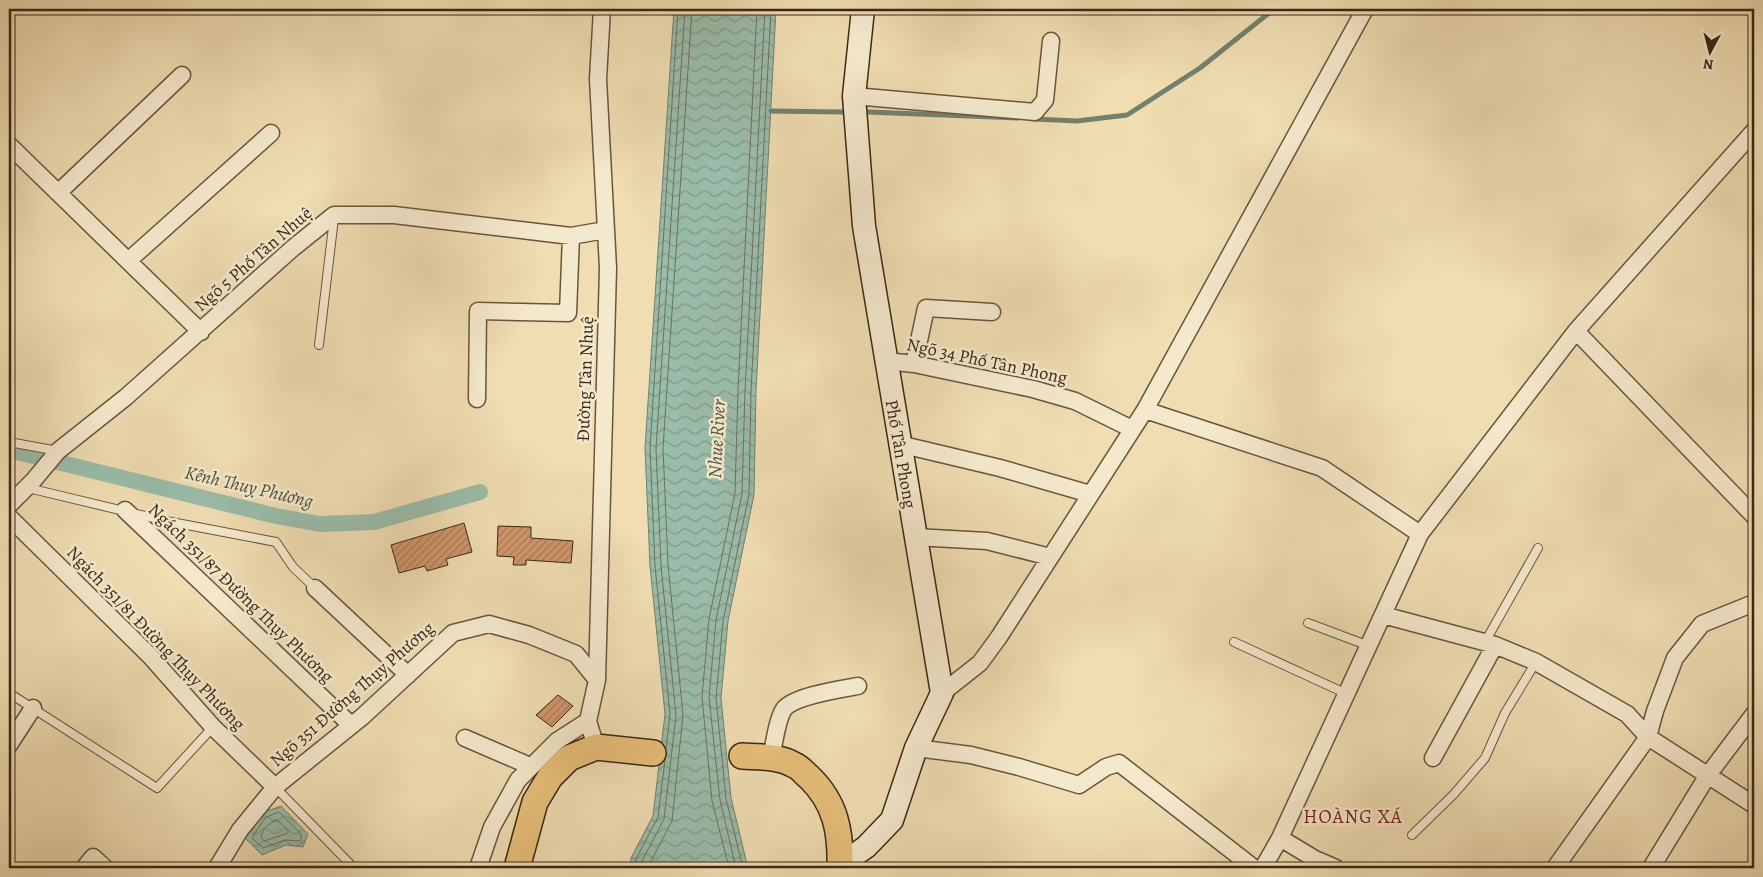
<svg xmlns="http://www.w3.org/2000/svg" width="1763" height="877" viewBox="0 0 1763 877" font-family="Alegreya,serif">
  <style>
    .water { fill: url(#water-waves); stroke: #73816f }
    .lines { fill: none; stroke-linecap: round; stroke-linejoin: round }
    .shore { stroke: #6a7260; stroke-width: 1 }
    .stream { stroke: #73816f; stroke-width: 5 }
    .canal { stroke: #9abcaa; stroke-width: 16 }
    .building { fill: url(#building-hatch); stroke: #392916 }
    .lane-casing { stroke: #67563d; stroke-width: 10 }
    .street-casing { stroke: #67563d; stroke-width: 19 }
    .secondary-casing { stroke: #392916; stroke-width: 25 }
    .primary-casing { stroke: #392916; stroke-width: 28 }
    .lane { stroke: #f5e9cd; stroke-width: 8 }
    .street { stroke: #f5e9cd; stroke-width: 16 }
    .secondary { stroke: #f5e9cd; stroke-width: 22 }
    .primary { stroke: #e8be79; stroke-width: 25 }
    .labels { text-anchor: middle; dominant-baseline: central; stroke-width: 5; stroke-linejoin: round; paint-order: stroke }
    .street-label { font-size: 18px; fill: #392916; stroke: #f5e9cd }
    .water-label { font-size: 19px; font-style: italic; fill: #514e3b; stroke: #f5e9cd }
    .neighbourhood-label { font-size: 19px; letter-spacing: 1px; fill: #7a1f14; stroke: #f5e9cd }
  </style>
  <defs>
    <pattern id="water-waves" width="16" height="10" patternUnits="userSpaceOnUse" patternTransform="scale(1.25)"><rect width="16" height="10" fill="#9abcaa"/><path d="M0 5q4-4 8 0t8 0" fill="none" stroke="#7f9989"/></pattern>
    <pattern id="building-hatch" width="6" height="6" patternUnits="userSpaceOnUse" patternTransform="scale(1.25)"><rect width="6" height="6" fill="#d0976b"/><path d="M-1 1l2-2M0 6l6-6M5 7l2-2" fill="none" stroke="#aa7b57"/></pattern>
  </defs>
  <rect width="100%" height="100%" fill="#f0ddb2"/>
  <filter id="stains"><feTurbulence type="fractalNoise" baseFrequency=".004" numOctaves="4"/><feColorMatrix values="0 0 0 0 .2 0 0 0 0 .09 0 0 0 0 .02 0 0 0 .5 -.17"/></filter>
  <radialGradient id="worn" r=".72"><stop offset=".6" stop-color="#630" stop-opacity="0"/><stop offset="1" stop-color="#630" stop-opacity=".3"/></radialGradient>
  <path class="water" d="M674 9H776L756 391 754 495 728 621 721 698 731 798 748 868H630L631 858 653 816 665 714 650 566 645 448Z
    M281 806 308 834 303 847 286 845 262 855 245 838 262 813Z"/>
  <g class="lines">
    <path class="shore" d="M666 749 670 714 655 566 650 448 678 9
      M279 812 301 834V840L298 841 285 840 263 848 253 839V836L265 818Z
      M277 820 288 830V833L264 841 261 837C262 829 269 823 277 820Z
      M635 868 636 859 658 817 665 760
      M642 868V861L664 819 676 715 661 566 656 448 685 9
      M649 868 650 863 672 821 683 715 668 565 663 448 692 9
      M729 868 712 801 702 697 709 619 735 493 738 390 757 9
      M736 868 720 800 709 697 716 620 742 494 745 390 765 9
      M743 868 726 799 716 698 723 621 749 494 751 391 771 9"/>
    <path class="stream" d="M771 111 842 112
      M868 112 1018 118
      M1034 119 1077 121 1127 115 1200 68 1274 9"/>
    <path class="canal" d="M9 450 276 516 320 524 374 522 480 492"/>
  </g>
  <path class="building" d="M464 523 472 552 446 559 448 565 427 571 425 566 399 573 391 545Z
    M498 526 531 527V538L573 541 571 563 526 560V565H513L514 557 497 556Z
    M558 695 573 706 552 727 536 715Z"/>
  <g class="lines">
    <g class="lane-casing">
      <path id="lane" d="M319 345 334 218
        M9 442 58 451
        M28 488 166 521 276 542 293 567 315 588
        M1308 623 1369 646
        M1234 642 1347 694
        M1485 642 1538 548
        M9 693 157 788 213 727
        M275 787 354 868
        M1412 835 1454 794 1485 758 1505 713 1536 662"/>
    </g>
    <g class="street-casing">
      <path id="street" d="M854 96 1035 112 1045 100 1051 41
        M9 145 201 332
        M58 193 182 75
        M128 261 271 133
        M1576 331 1754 516
        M886 361 914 364 1033 389 1075 401 1132 429
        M914 364 926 308 992 312
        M477 399 478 311 568 313 571 236
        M1145 410 1322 468 1420 534
        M899 444 1000 468 1090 494
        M9 505 33 481 58 451 126 397 293 248 334 215H394L571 236 605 230
        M125 510 351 725
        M9 517 150 656 213 727 275 787
        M915 537 987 541 1050 557
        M315 588 408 675
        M1383 615 1495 645 1536 662 1627 714 1648 737 1754 805
        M942 693 980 663 999 637 1145 410 1365 9
        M465 738 530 766
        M9 745 33 708
        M596 747 588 721 597 680 608 268 598 79 602 9
        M916 748 971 755 1019 767 1079 785 1106 767 1119 763 1254 868
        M771 758C774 745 777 719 784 709 794 696 841 689 858 686
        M1433 758 1495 645
        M1280 838 1315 859 1336 868
        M84 868 93 857 105 868
        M217 868 240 830 275 787 362 717 453 633 489 624 529 635 576 654 597 680
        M478 868 492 827 518 780 557 741 588 721
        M1263 868 1280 838 1420 534 1576 331 1754 131
        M1555 868 1648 737 1655 711 1675 658 1702 624 1754 603
        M1651 868 1708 775 1754 714"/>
    </g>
    <g class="secondary-casing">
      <path id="secondary" d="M840 865 866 847 892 820 916 748 942 693 864 226 854 96 863 9"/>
    </g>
    <g class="primary-casing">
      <path id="primary" d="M742 756C759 757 779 756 794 765 800 767 804 773 809 777 836 803 841 832 840 868
        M517 868 535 802 550 777 569 758 596 747 653 753"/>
    </g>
    <use href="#lane" class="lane"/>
    <use href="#street" class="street"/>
    <use href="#secondary" class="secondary"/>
    <use href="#primary" class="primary"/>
  </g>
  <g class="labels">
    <g class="street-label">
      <text transform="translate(253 259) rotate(-41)">Ngõ 5 Phố Tân Nhuệ</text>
      <text transform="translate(987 361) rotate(12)">Ngõ 34 Phố Tân Phong</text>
      <text transform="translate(585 379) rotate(-88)">Đường Tân Nhuệ</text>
      <text transform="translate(901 454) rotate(80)">Phố Tân Phong</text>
      <text transform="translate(241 593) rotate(44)">Ngách 351/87 Đường Thụy Phương</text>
      <text transform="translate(156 638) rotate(46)">Ngách 351/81 Đường Thụy Phương</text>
      <text transform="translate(352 694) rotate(-41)">Ngõ 351 Đường Thụy Phương</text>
    </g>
    <g class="water-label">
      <text transform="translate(717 439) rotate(-87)">Nhue River</text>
      <text transform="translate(249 487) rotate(13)">Kênh Thuỵ Phương</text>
    </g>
    <g class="neighbourhood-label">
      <text x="1353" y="817">HOÀNG XÁ</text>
    </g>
  </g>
  <rect width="1763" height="877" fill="none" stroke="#f0ddb2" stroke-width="30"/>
  <rect x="10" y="10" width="1743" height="857" fill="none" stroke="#392916" stroke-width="2.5"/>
  <rect x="15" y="15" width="1733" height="847" fill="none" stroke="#392916"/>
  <g transform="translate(1710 52) rotate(187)" stroke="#f5e9cd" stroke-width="4" paint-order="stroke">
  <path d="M0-4L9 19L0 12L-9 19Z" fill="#392916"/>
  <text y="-8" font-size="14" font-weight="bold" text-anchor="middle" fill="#392916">N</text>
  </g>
  <rect width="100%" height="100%" filter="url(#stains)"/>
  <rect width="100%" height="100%" fill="url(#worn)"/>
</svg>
